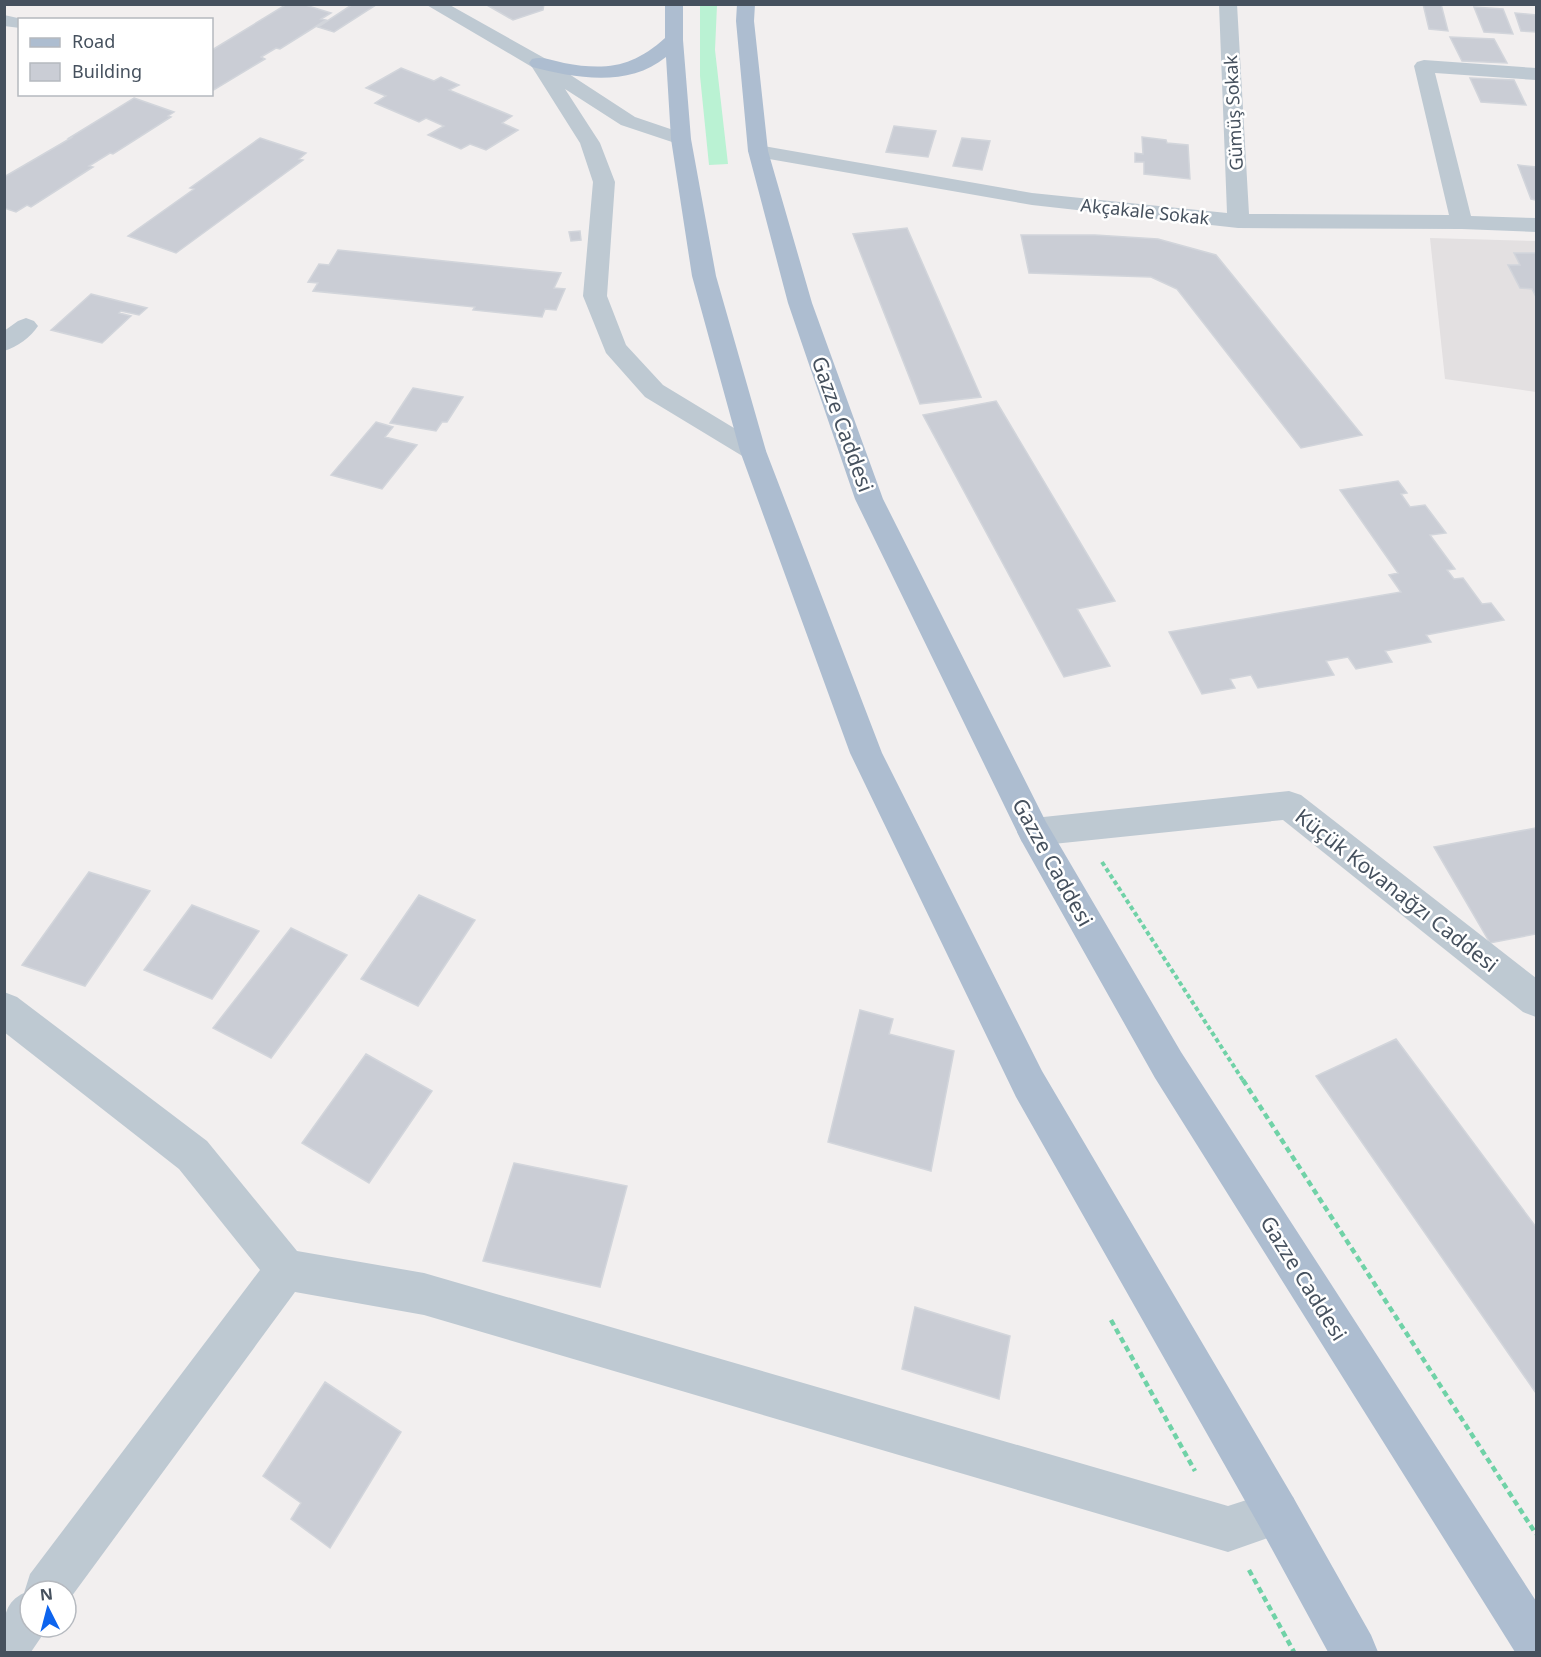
<svg xmlns="http://www.w3.org/2000/svg" width="1541" height="1657" viewBox="0 0 1541 1657" font-family="'Noto Sans',sans-serif">
  <style>
    .education { fill: #e3e0e1 }
    .green { fill: #baf2d3 }
    .building { fill: #cacdd5; stroke: #d2d5db; stroke-width: 1.5 }
    .lines { fill: none; stroke-linecap: round; stroke-linejoin: round }
    .path-far1 { stroke: #70d2a7; stroke-width: 4; stroke-dasharray: 4.5 3; stroke-linecap: butt }
    .path { stroke: #70d2a7; stroke-width: 4.5; stroke-dasharray: 6 4; stroke-linecap: butt }
    .minor { fill: #bec9d2; fill-rule: evenodd }
    .major { fill: #adbdd0; fill-rule: evenodd }
    .labels { text-anchor: middle; dominant-baseline: central; stroke-width: 5; stroke-linejoin: round; paint-order: stroke }
    .far-street-label { font-size: 18px; fill: #46515e; stroke: #fff }
    .street-label { font-size: 21px; fill: #46515e; stroke: #fff }
  </style>
  <rect width="100%" height="100%" fill="#f2efef"/>
  <path class="education" d="M1430 238 1536 241V392L1445 379Z"/>
  <path class="green" d="M700 5H717L715 50 728 164 709 165 700 76Z"/>
  <path class="building" d="M287 4H302L331 13 321 19 326 20 280 49 276 48 261 57 265 59 212 91V50Z
    M353 4 376 5 334 32 318 27Z
    M485 4H544L543 10 513 20Z
    M1423 4H1441L1448 31 1429 29Z
    M1474 7 1503 9 1513 34 1484 32Z
    M1515 13 1536 15V32L1521 31Z
    M1450 37 1494 39 1507 63 1462 61Z
    M401 68 434 81 441 77 459 85 449 90 512 116 502 123 518 130 486 150 470 144 461 149 428 135 444 126 426 118 419 122 375 103 386 96 366 88Z
    M1470 78 1514 80 1526 105 1481 102Z
    M134 98 174 112 168 116 171 117 113 154 110 153 89 166 93 167 31 207 27 205 16 212 4 208V177L71 138H69Z
    M894 126 936 131 928 157 886 152Z
    M1142 137 1166 140 1167 143 1188 145 1190 179 1144 174V162H1135V153L1143 154Z
    M260 138 306 153 299 159 303 160 176 253 128 236 194 189 190 188Z
    M962 138 990 141 982 170 953 166Z
    M1518 165 1536 167V200L1531 199Z
    M907 228 981 397 920 404 853 234Z
    M580 231 581 240 571 241 569 232Z
    M1021 235H1095L1158 239 1216 255 1362 435 1301 448 1177 289 1151 277 1029 273Z
    M338 250 561 273 554 288 565 289 556 310 545 309 542 317 473 310 475 307 313 291 318 283 308 282 319 264 329 265Z
    M1514 253H1536V297L1532 289 1520 288 1508 265H1520Z
    M91 294 147 308 139 315 121 311 119 313 131 316 102 343 51 330Z
    M413 388 463 397 447 422H442L436 431 390 423Z
    M996 401 1115 601 1077 609 1110 666 1064 677 923 415Z
    M376 422 393 427 385 437 417 445 382 489 331 475Z
    M1398 481 1407 493 1401 494 1410 507 1425 505 1446 533 1430 535 1455 569 1447 570 1454 579 1463 578 1482 604 1491 603 1504 620 1426 635 1431 642 1385 651 1392 662 1356 669 1348 657 1326 661 1334 675 1258 688 1251 675 1230 679 1235 688 1202 694 1169 632 1401 592 1389 575 1398 573 1340 490Z
    M1536 828V934L1490 943 1434 847Z
    M89 872 150 891 85 986 22 965Z
    M419 895 475 920 418 1006 361 979Z
    M192 905 259 931 212 999 144 970Z
    M291 928 347 955 271 1058 213 1028Z
    M860 1010 893 1019 889 1034 954 1051 931 1171 828 1142Z
    M1396 1039 1536 1227V1393L1316 1076Z
    M366 1054 432 1091 369 1183 302 1143Z
    M514 1163 627 1186 600 1287 483 1261Z
    M915 1307 1010 1336 999 1399 902 1369Z
    M325 1382 401 1432 330 1548 291 1519 301 1503 263 1476Z"/>
  <g class="lines">
    <path class="path-far1" d="M1102 862 1244 1082"/>
    <path class="path" d="M1243 1080 1536 1534
      M1111 1320 1195 1471
      M1249 1570 1294 1652"/>
    <path class="minor" d="M425 4H448L546 59 635 117 688 135 691 139 688 143 681 145 621 125 565 89 600 143 615 182 607 296 626 345 663 385 762 445 766 451 762 457 753 460 744 457 645 397 606 353 583 296 593 182 580 143 532 67Z
      M1219 4H1237L1249 214 1449 215 1414 66 1417 62 1424 60 1536 68V80L1435 73 1471 216 1536 218V232L1462 229 1238 228 1032 205 758 157 751 155 748 151 751 147 758 145 1032 193 1227 213Z
      M4 15 27 20H20V28L4 26Z
      M26 318 34 321 38 326C31 337 17 347 4 351V331L18 321Z
      M1289 791 1301 795 1536 978V1017L1523 1012 1283 820 1034 846 1022 842 1017 832 1022 822 1034 818Z
      M4 992 17 997 207 1141 297 1251 424 1273 1228 1506 1277 1490 1293 1497 1300 1513 1293 1529 1228 1552 424 1315 295 1292 66 1604V1591H30V1627H48L31 1652H4C4 1627 0 1604 24 1593L30 1574 260 1270 179 1169 4 1032Z"/>
    <path class="major" d="M665 4H683V40L691 139 716 276 766 451 882 753 1042 1071 1293 1497 1371 1635 1378 1652H1328L1261 1529 1016 1097 850 753 740 451 692 276 671 139 666 57C628 88 575 78 532 67L529 63 532 59C543 56 554 61 564 63 606 71 633 67 665 38Z
      M737 4H755L754 21 768 151 812 303 883 499 1046 822 1181 1052 1536 1601V1652H1515L1155 1078 1022 842 855 499 788 303 748 151 736 21Z"/>
  </g>
  <g class="labels">
    <g class="far-street-label">
      <text transform="translate(1233 113) rotate(-93)">Gümüş Sokak</text>
      <text transform="translate(1145 211) rotate(6)">Akçakale Sokak</text>
    </g>
    <g class="street-label">
      <text transform="translate(843 424) rotate(70)">Gazze Caddesi</text>
      <text transform="translate(1053 862) rotate(61)">Gazze Caddesi</text>
      <text transform="translate(1397 890) rotate(38)">Küçük Kovanağzı Caddesi</text>
      <text transform="translate(1304 1278) rotate(58)">Gazze Caddesi</text>
    </g>
  </g>
  <rect width="1541" height="1657" fill="none" stroke="#46515e" stroke-width="12"/>
  <rect x="18" y="18" width="195" height="78" fill="#ffffff" stroke="#b5b9bf" stroke-width="1.5"/>
  <rect x="30" y="38" width="30" height="9" fill="#adbdd0" stroke="#b5b9bf" stroke-width="1.5"/>
  <text x="72" y="48" font-size="18" fill="#46515e">Road</text>
  <rect x="30" y="63" width="30" height="18" fill="#cacdd5" stroke="#b5b9bf" stroke-width="1.5"/>
  <text x="72" y="78" font-size="18" fill="#46515e">Building</text>
  <g transform="translate(48 1609) rotate(354)"><circle r="28" fill="#ffffff" stroke="#b5b9bf" stroke-width="1.5"/>
  <path d="M0-4.5L10 22L0 15L-10 22Z" fill="#0d64ee"/>
  <text y="-9" font-size="16" font-weight="bold" text-anchor="middle" fill="#46515e">N</text>
  </g>
</svg>
